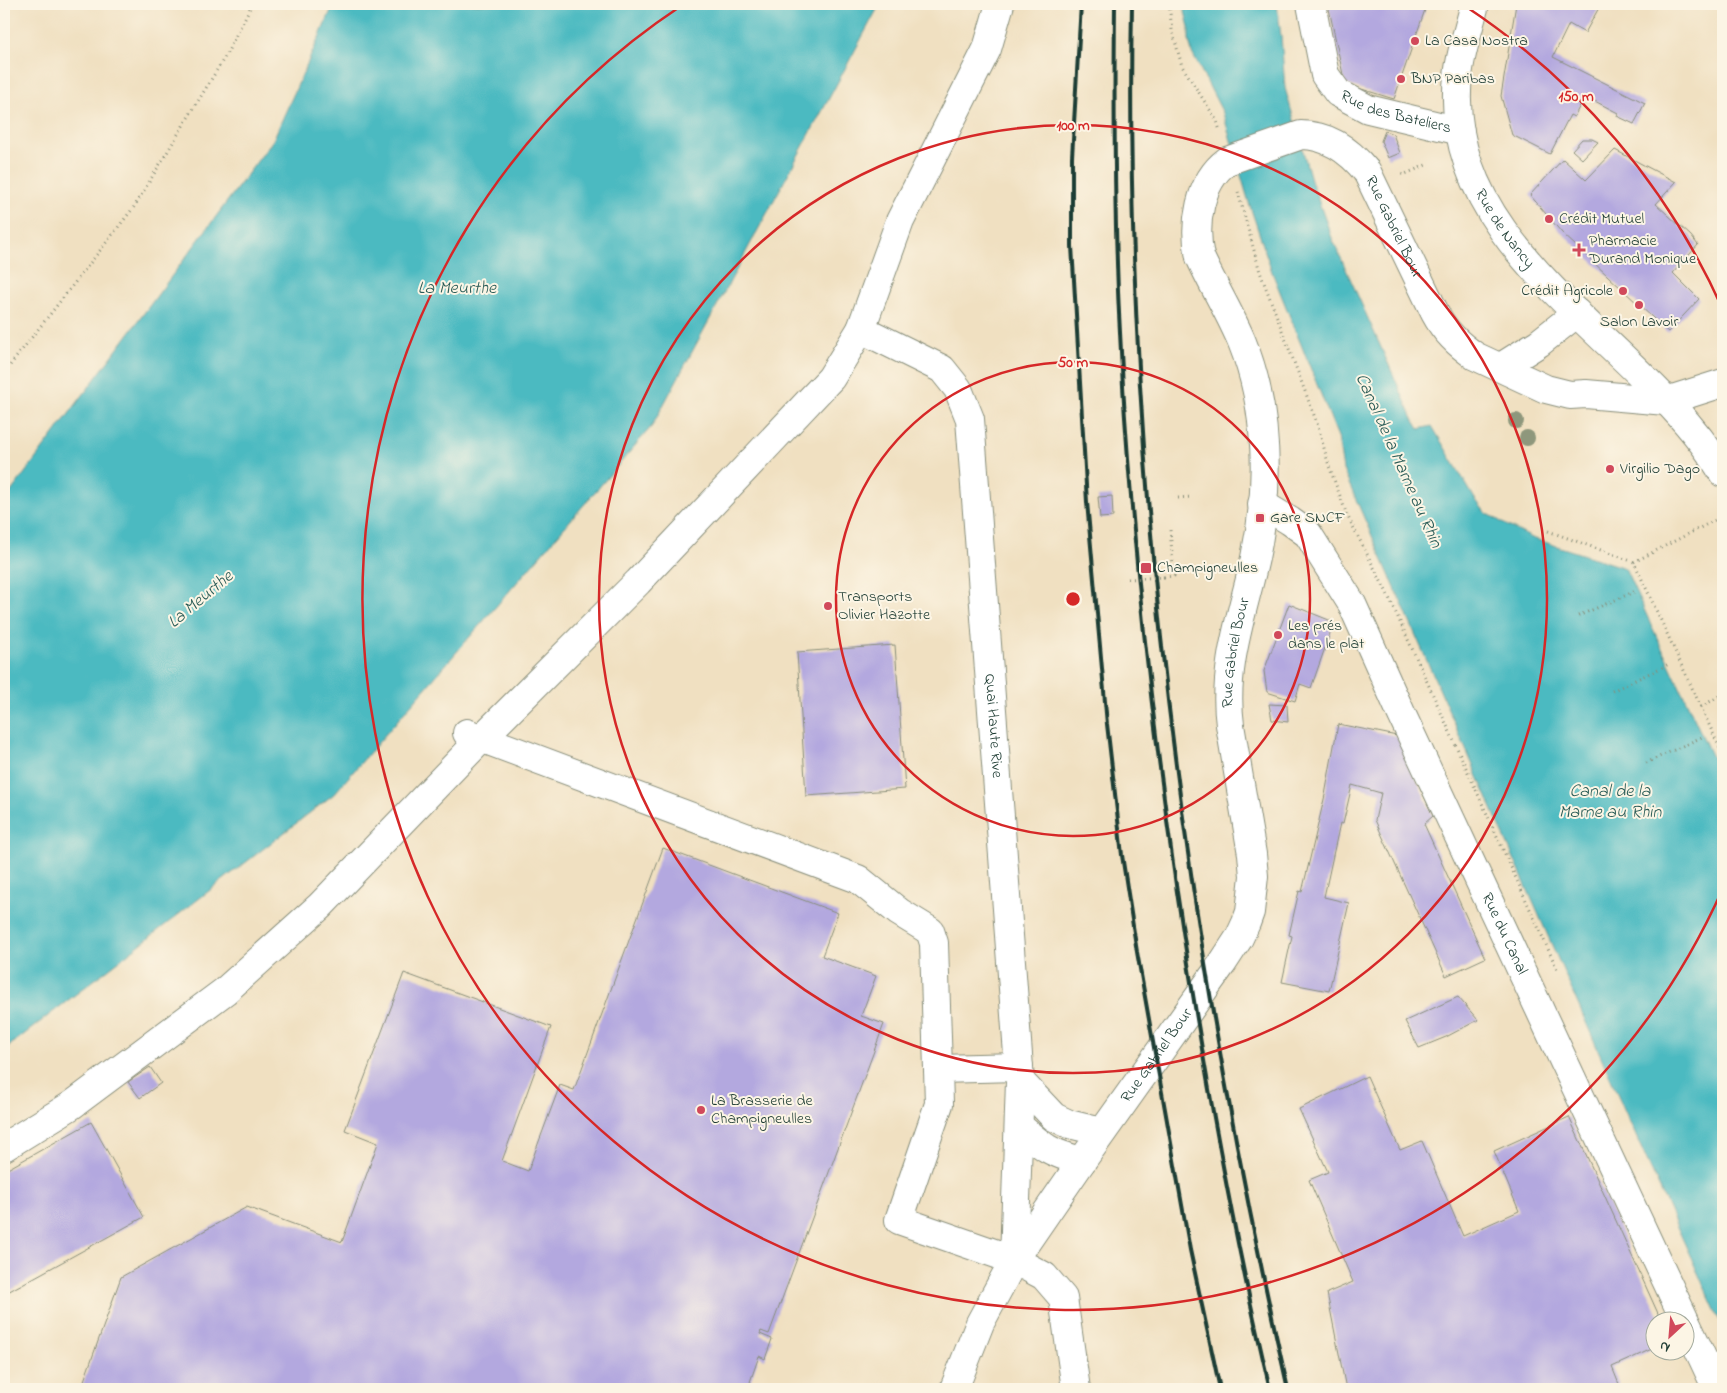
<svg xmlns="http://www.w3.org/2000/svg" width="1727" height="1393" viewBox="0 0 1727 1393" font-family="'Indie Flower',sans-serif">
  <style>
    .water { fill: #4bbac1; stroke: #357c7a }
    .building { fill: #b3a8df }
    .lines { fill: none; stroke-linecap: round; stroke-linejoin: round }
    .minor-casing { stroke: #888e7a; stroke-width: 30 }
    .major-casing { stroke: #888e7a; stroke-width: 30 }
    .path { stroke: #888e7a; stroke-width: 3; stroke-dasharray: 1 4; stroke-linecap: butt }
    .minor { stroke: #fff; stroke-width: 28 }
    .major { stroke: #fff; stroke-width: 28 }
    .rail { stroke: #1f3d34; stroke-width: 4 }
    .major-bridge-casing { stroke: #888e7a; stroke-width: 30; stroke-linecap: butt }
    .path-bridge { stroke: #888e7a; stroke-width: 3; stroke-dasharray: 1 4; stroke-linecap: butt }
    .major-bridge { stroke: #fff; stroke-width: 28 }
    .tree { fill: #8e977b }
    .ring { fill: none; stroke: #d62828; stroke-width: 2.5 }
    .poi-dot { fill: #d1495b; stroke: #fcf5e5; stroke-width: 2 }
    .labels { text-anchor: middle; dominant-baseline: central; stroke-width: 4; stroke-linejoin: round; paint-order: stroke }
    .poi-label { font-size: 16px; fill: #1f3d34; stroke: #fcf5e5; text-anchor: start }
    .street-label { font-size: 16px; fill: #1f3d34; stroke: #fcf5e5 }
    .water-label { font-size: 18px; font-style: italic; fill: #2a5c57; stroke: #fcf5e5 }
    .centre { fill: #d62828; stroke: #fcf5e5; stroke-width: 2.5 }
    .ring-label { font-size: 15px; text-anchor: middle; font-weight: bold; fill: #d62828; stroke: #fcf5e5; stroke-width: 4; stroke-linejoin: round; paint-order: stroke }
  </style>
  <rect width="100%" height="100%" fill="#fcf5e5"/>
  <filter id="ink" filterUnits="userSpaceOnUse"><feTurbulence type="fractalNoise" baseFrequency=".02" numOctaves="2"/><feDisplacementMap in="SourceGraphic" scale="10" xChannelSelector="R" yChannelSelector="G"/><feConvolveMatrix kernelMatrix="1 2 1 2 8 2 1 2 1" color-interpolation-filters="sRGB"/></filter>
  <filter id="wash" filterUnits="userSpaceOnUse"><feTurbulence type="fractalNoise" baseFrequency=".0096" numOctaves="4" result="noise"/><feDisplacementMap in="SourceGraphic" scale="20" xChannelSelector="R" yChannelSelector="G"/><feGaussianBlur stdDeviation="1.12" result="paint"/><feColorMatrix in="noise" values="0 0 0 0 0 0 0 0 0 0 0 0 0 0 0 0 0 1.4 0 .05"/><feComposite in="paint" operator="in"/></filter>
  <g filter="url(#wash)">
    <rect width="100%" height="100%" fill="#f0e0c1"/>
    <path class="water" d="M334 4H880L652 426 334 794 4 1050V501L273 140Z
      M1183 4H1277L1281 36 1285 88 1312 183 1332 238 1413 419 1419 429 1432 426 1475 499 1485 512 1508 526 1532 538 1625 568 1723 781V1328L1643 1152 1343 470 1338 437 1272 272 1249 203 1223 113 1192 53 1189 40V27Z"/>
    <g id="blocks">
      <path class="building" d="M1328 4H1427L1394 99 1345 84Z
        M1516 4H1601L1585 33 1569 24 1553 57 1645 103 1634 124 1617 116 1618 113 1585 96 1574 117 1570 115 1550 154 1512 135 1501 96Z
        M1385 131 1393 134 1400 153 1388 158 1381 141Z
        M1582 139H1592L1598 142 1582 159 1572 150Z
        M1615 150 1676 182 1656 204 1691 236 1698 245 1673 273 1699 299 1668 332 1562 233 1530 195 1563 159 1586 180Z
        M1722 319H1723V340L1719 339Z
        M1112 496 1113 517 1100 518 1098 497Z
        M1289 604 1334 622 1311 688 1300 684 1295 701 1267 692 1264 671Z
        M895 645 905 789 806 796 797 652Z
        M1269 704 1287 705 1288 722 1272 720Z
        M1338 724 1397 736 1433 816 1424 824 1485 958 1446 976 1375 820 1381 793 1352 785 1343 824 1340 823 1324 897 1349 903 1329 991 1282 982 1292 936 1289 935 1299 891 1302 892 1325 795Z
        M663 848 838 913 822 956 876 976 861 1016 884 1024 769 1334 761 1331 760 1334 772 1339 765 1359 759 1356 750 1382 753 1384 751 1389H81L121 1277 247 1207 342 1242 378 1143 345 1130 404 973 551 1027 502 1161 528 1171 560 1085 574 1090Z
        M1458 997 1478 1020 1446 1037 1419 1048 1405 1021Z
        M150 1067 161 1083 140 1098 128 1082Z
        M1367 1076 1400 1150 1422 1141 1463 1236 1519 1211 1494 1151 1569 1117 1661 1320H1654V1348L1612 1367 1621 1389H1346L1327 1293 1353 1282 1309 1180 1328 1172 1299 1109Z
        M91 1122 144 1217 4 1294V1171Z"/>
    </g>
  </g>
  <g filter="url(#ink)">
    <use href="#blocks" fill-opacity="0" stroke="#888e7a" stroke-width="1"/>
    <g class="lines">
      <g class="minor-casing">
        <g id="minor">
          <path id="s1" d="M1311 4 1325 75 1338 93 1368 109 1460 131"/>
          <path id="s2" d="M861 329 942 369 958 389 970 419 1020 1081 1014 1260"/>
          <path d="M1666 401 1723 383"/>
          <path id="s3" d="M1262 504 1290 521 1308 534 1352 604 1401 713 1717 1389"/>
          <path d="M467 733 858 879 899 912 930 931 934 943 938 1069"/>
          <path d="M1019 1067 938 1069 939 1104 899 1220 1014 1260 1044 1276 1063 1298 1076 1389"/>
          <path d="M1020 1081 1054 1117 1069 1124 1102 1132"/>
          <path d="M1019 1126C1044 1148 1050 1153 1082 1161"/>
          <path d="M4 1147 72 1105 225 991 320 906 481 739 638 582 831 378 861 329 900 221 987 49 1000 4"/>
        </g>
      </g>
      <g class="major-casing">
        <g id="major">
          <path id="s4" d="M1475 4C1468 32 1457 63 1457 92 1452 258 1649 346 1723 473"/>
          <path id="s5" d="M1367 172 1435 313C1445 332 1458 344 1475 356L1546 389 1570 395 1586 394 1666 401"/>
          <path d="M1501 367 1539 343 1577 313"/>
          <path id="s6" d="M954 1389 980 1323 1014 1260 1082 1161 1222 964 1239 938 1246 923 1250 912 1254 876 1252 854 1230 725C1222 667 1243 613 1255 558 1270 487 1269 409 1242 342 1230 313 1213 286 1200 257"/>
        </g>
      </g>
      <path class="path" d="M1169 4 1172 30 1182 66 1217 121 1220 131
        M1402 174 1403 175 1426 165
        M1238 192 1260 272 1317 423 1329 466 1347 515 1386 591 1558 971
        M4 373 134 207 226 55 252 4
        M1178 498 1191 497
        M1548 531 1634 562 1723 755
        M1634 562 1723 516
        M1164 577 1174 576 1170 530
        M1578 616 1636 591
        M1612 691 1669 664
        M1701 707 1723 694
        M1646 763 1702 737"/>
      <use href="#minor" class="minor"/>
      <use href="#major" class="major"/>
      <path class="rail" d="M1081 4 1072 157V246L1087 502 1107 724 1122 855 1137 952 1190 1250 1220 1389
        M1115 4C1114 107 1114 210 1119 313 1128 507 1149 700 1177 892 1202 1059 1231 1225 1270 1389
        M1132 4C1123 469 1185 936 1288 1389"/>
      <g class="major-bridge-casing">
        <path id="major-bridge" d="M1200 257C1193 225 1199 182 1227 161L1301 135C1329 135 1350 151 1367 172"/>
      </g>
      <path class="path-bridge" d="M1128 579 1164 577"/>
      <use href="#major-bridge" class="major-bridge"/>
    </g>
    <g class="tree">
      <circle cx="1516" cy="421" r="8"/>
      <circle cx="1527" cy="438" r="8"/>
    </g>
  </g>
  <g class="ring">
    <circle cx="1073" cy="599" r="237"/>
    <circle cx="1073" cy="599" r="474"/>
    <path d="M1723 888A711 711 0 1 1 681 6M1465 6A711 711 0 0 1 1723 310"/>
  </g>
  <g class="poi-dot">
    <circle cx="1415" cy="41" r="5"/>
    <circle cx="1401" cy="79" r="5"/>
    <circle cx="1549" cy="219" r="5"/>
    <path d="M1576.5 242.5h5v5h5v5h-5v5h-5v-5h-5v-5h5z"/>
    <circle cx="1623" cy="291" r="5"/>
    <circle cx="1639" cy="305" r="5"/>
    <circle cx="1610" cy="469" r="5"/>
    <rect x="1255" y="513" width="10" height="10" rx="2.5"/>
    <rect x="1140" y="562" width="12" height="12" rx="2.5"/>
    <circle cx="828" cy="606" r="5"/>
    <circle cx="1278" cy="635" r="5"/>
    <circle cx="701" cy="1110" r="5"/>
  </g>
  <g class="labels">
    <g class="poi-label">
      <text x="1425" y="41">La Casa Nostra</text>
      <text x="1411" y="79">BNP Paribas</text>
      <text x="1559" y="219">Crédit Mutuel</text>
      <text x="1589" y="241">Pharmacie<tspan x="1589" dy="18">Durand Monique</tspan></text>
      <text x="1613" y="291" text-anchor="end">Crédit Agricole</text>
      <text x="1639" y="322" text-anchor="middle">Salon Lavoir</text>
      <text x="1620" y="469">Virgilio Dago</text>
      <text x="1270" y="518">Gare SNCF</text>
      <text x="1157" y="568">Champigneulles</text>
      <text x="838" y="597">Transports<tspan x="838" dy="18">Olivier Hazotte</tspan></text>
      <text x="1288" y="626">Les prés<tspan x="1288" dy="18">dans le plat</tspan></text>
      <text x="711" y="1101">La Brasserie de<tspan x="711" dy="18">Champigneulles</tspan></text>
    </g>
    <g class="street-label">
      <text stroke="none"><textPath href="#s1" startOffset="156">Rue des Bateliers</textPath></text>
      <text stroke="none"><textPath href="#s4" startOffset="238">Rue de Nancy</textPath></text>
      <text stroke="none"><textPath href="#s5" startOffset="61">Rue Gabriel Bour</textPath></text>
      <text stroke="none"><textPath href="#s6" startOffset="826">Rue Gabriel Bour</textPath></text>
      <text stroke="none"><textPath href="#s2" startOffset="456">Quai Haute Rive</textPath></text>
      <text stroke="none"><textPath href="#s3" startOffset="501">Rue du Canal</textPath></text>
      <text stroke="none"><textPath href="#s6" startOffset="392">Rue Gabriel Bour</textPath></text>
    </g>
    <g class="water-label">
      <text x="457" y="289">La Meurthe</text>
      <text transform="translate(1398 461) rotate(66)">Canal de la Marne au Rhin</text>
      <text transform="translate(201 600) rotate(-40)">La Meurthe</text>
      <text x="1610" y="792">Canal de la<tspan x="1610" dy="21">Marne au Rhin</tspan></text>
    </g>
  </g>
  <circle cx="1073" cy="599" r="8" class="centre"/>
  <g class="ring-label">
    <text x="1576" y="101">150 m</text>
    <text x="1073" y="130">100 m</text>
    <text x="1073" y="367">50 m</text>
  </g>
  <rect width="1727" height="1393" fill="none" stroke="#fcf5e5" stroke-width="20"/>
  <g transform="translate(1670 1336) rotate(206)"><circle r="24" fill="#fcf5e5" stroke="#a4ab9e"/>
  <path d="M0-4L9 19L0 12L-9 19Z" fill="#d1495b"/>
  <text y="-8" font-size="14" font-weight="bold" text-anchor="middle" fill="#1f3d34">N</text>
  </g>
</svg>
